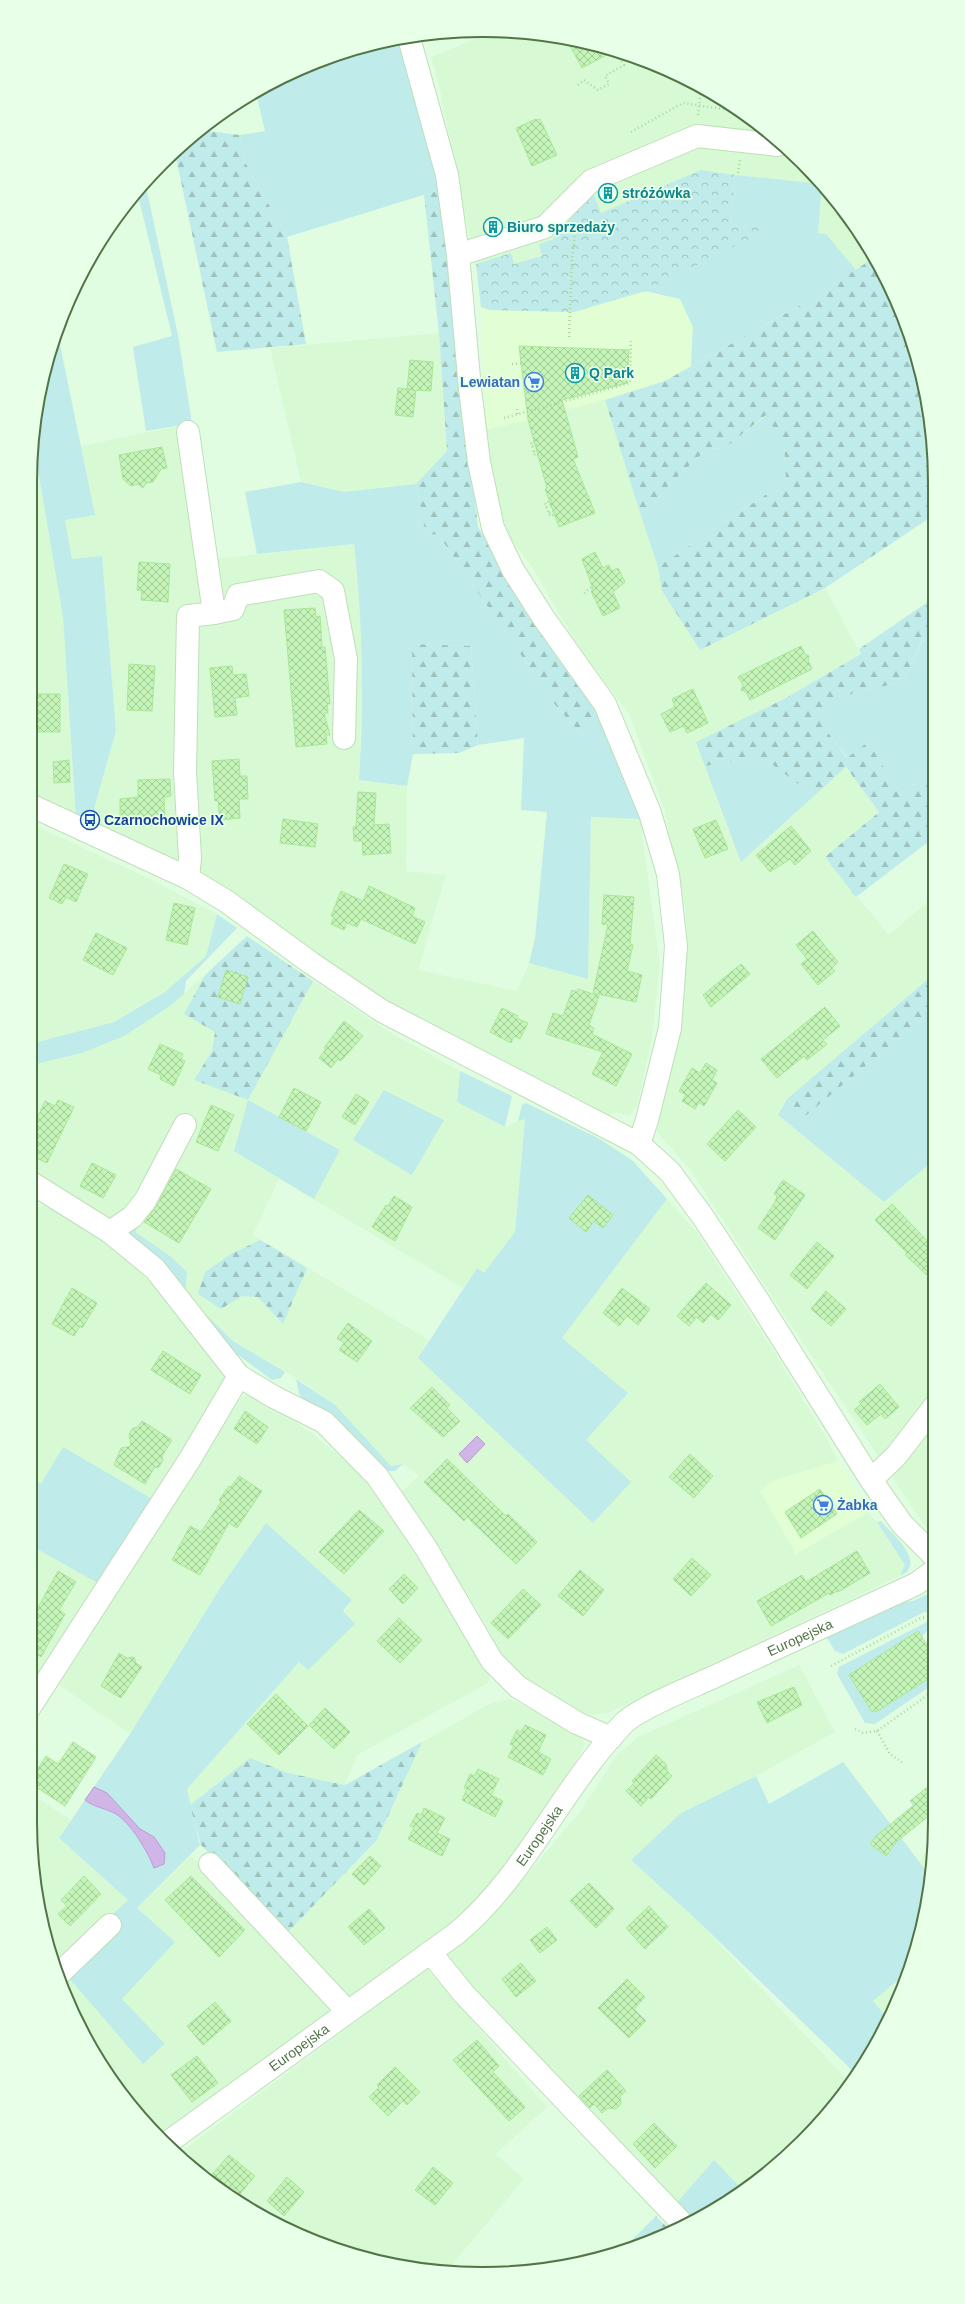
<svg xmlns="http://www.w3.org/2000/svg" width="965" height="2304" viewBox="0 0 965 2304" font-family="Arial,sans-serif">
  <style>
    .residential { fill: #d7fad5 }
    .commercial { fill: #e1fed4 }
    .grass { fill: #bfebea }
    .forest { fill: url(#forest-firs) }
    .park { fill: url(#park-crowns) }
    .water { fill: #d0b5e7; stroke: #bd9ada }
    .building { fill: url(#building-cross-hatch); stroke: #a9e797 }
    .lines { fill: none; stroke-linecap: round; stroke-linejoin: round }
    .minor-casing { stroke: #bfdfb9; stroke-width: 24 }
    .path { stroke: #a8d89a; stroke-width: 2.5; stroke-dasharray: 1 3; stroke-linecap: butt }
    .minor { stroke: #fff; stroke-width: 22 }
    .labels { text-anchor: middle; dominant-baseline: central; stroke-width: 3.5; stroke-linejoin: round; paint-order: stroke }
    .culture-label { font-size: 14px; font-weight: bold; fill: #0d838f; stroke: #e8ffe8; text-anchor: start }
    .shop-label { font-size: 14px; font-weight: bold; fill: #366cbe; stroke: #e8ffe8; text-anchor: end }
    .transit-label { font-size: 14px; font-weight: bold; fill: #164399; stroke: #e8ffe8; text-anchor: start }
    .street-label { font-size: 14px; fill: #527547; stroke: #e8ffe8 }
    .rim { fill: none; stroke: #527547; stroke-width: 2 }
  </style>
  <defs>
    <pattern id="forest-firs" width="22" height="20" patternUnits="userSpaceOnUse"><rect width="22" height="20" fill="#bfebea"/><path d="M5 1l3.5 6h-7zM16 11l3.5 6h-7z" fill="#9ec3bf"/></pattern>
    <pattern id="park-crowns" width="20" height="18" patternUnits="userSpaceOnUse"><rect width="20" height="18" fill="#bfebea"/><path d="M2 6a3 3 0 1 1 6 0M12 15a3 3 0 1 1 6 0" fill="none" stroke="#9ec3bf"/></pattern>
    <pattern id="building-cross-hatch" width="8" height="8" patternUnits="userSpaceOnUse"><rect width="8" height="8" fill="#c4f4b7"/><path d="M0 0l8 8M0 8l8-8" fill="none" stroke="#a2ca97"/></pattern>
  </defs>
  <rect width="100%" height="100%" fill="#e1fde1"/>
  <path class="residential" d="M492 32 541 34 628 54 734 106 823 184 875 257 808 301 665 381 605 401 658 567 663 591 700 650 825 588 861 654 784 699 741 862 846 767 879 812 825 857 889 935 932 898 933 975 787 1099 778 1115 884 1202 933 1161 934 1535 932 1537 769 1292 689 1168 656 1131 677 1048 685 978 686 912 664 809 630 716 577 644 530 564 497 522 486 430 481 307 477 272 438 81 431 57Z
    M439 333 447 451 416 484 344 492 301 482 270 348Z
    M192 423 215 559 354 544 361 602 363 654 359 780 407 786 406 871 446 875 418 970 517 991 529 963 588 979 591 816 640 819 660 964 652 1038 637 1106 630 1115 614 1112 609 1116 400 1010 341 973 249 904 207 877 90 823 116 731 102 557 72 559 65 519 94 515 81 446Z
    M33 441 63 617 76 817 30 796V483Z
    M30 823 156 882 217 914 206 956 165 992 114 1022 30 1044Z
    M205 975 184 1014 215 1032 212 1051 195 1080 248 1100 313 981 386 1030 460 1071 457 1102 505 1127 525 1118 515 1232 484 1274 477 1268 463 1288 279 1179 253 1235 429 1340 418 1359 586 1440 628 1393 562 1338 667 1199 696 1231 775 1353 827 1439 838 1461 770 1482 796 1554 868 1512 877 1522 906 1565 900 1576 608 1713 594 1715 578 1711 516 1673 502 1656 479 1612 401 1492 419 1476 403 1464 391 1466 334 1405 306 1384 233 1341 184 1294 170 1256 134 1232 143 1216 107 1221 30 1173V1069L32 1065 82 1053 170 1006Z
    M45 1205 123 1254 161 1294 224 1370V1383L154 1500 41 1484 30 1477V1219L36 1208Z
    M249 1394H256L309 1431 363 1475 389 1505 490 1677 488 1683 481 1687 357 1755 345 1785 288 1773 250 1758 190 1805 187 1789 299 1662 308 1670 352 1600 266 1523 222 1585 130 1734 59 1685 241 1398Z
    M30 1545 101 1585 42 1678 30 1671Z
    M799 1665 835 1732 756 1776 681 1813 631 1860 699 1922 850 2083 842 2097 792 2149 791 2148 764 2174 743 2190 714 2160 674 2206 437 1955 485 1924 579 1813 617 1755 638 1737Z
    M510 1699 576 1731 585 1743 582 1751 516 1855 480 1903 354 1997 346 1994 287 1933 377 1840 422 1742 489 1704Z
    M30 1793 71 1820 59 1838 128 1900 55 1970 39 1910 30 1822Z
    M933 1844 931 1877 920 1861Z
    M191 1855 322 1991 329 2006 328 2014 274 2051 160 2137 142 2120 91 2048 61 1983 68 1977 142 2063 165 2045 121 1999 175 1942 137 1908Z
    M427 1969 547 2107 496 2154 524 2179 446 2272 423 2270 337 2250 256 2213 207 2180 178 2154Z
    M909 1971 889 2020 873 2001Z"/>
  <path class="commercial" d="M645 291 680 298 693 327 691 366 665 381 605 400 486 430 481 307 490 310 574 312Z
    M838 1461 868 1512 796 1554 760 1491 770 1482Z"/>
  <path class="grass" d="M402 39 440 190 287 237 245 162 240 135 265 131 256 93C300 66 351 48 402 39Z
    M735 175 822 184 818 233 826 234 856 270 808 301 691 366 693 327 680 299 645 291 770 228 730 224Z
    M145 182 178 335 192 423 146 431 133 347 172 336 137 191Z
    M57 330 95 515 65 520 72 559 102 556 116 731 90 823 76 817 63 617 33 441 34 423Z
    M767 415 784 445 786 481 658 567 642 519 670 484 707 449 725 448Z
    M301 482 344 492 416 484 426 535 438 534 556 706 582 735 597 711 610 733 640 819 591 817 588 979 529 963 535 938 547 812 521 810 524 738 478 745 471 646 412 644 413 754 407 786 359 780C364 701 363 624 354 544L257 554 245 492Z
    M932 635V769L901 795 868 743 848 758 816 718 853 693 903 682 924 637Z
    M745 760 773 765 814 796 741 862 705 766Z
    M217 914 237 928 186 981 184 994 170 1006 124 1036 82 1053 32 1065 30 1063V1044L114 1022 165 992 206 956Z
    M933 1010V1161L884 1202 778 1115 787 1099 804 1117Z
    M460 1071 512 1096 505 1127 457 1102Z
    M384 1090 444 1120 412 1175 353 1140Z
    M248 1100 340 1150 314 1199 234 1151Z
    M526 1103 600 1139 633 1161 667 1199 562 1338 628 1393 586 1440 631 1482 593 1523 418 1358 477 1268 484 1273 515 1232 525 1119 518 1121 522 1105Z
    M143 1216 135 1232 170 1256 187 1272 185 1294 233 1341 285 1372 281 1378 272 1380 231 1350 129 1237V1231Z
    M296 1379 335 1405 391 1466 403 1464 395 1471H383L304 1402 299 1394Z
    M63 1447 154 1500 101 1585 30 1545V1477L41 1484Z
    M881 1521C892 1534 928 1563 900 1576L905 1565 877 1522Z
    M266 1523 352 1600 343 1611 355 1624 308 1670 299 1662 187 1789 200 1845 137 1908 175 1942 122 1999 165 2044 143 2064 68 1977 121 1924 112 1915 128 1900 59 1838 130 1734 222 1585Z
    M934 1591V1612H924L843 1654 835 1651 827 1638 893 1603 913 1601Z
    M927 1622 934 1623 922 1637 918 1631 849 1675 872 1711 875 1710 876 1712 934 1675 928 1664 935 1660V1683L875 1724 865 1723 837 1674 839 1667Z
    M843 1762 931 1877 911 1967 909 1971 873 2001 889 2020 856 2074 699 1922 631 1860 681 1813 756 1776 769 1804Z
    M714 2160 743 2190 734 2198 689 2222 674 2206Z"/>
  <path class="forest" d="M200 130 240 135 245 162 287 237 306 344 217 352 175 153Z
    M440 190 478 527 597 711 582 735 556 706 438 534 426 535 416 484 447 451 439 333 424 195Z
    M875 257 900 309 931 423V517L825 588 700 650 662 591 658 567 786 481 784 445 766 415 725 448 707 449 670 484 642 519 605 400 665 381 808 301Z
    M932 599V635L923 638 903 682 853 693 817 718 847 758 868 742 901 795 932 769V839L856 897 825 857 879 812 846 767 814 796 773 765 745 760 705 766 696 742 784 699 861 654 859 649Z
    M412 644 471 646 478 745 459 753 413 754Z
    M247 936 313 981 248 1100 194 1080 212 1051 215 1032 184 1014 205 975Z
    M933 975V1010L804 1117 787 1099Z
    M260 1240 307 1268 283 1324 258 1297 242 1296 221 1309 198 1294 205 1272 231 1254Z
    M422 1742 377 1840 287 1933 201 1845 190 1805 250 1758 288 1773 345 1785Z
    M656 2216 671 2231 656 2239 622 2250Z"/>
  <path class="park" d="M701 170 735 175 730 224 771 228 645 291 574 312 490 310 481 307 476 264 511 253 514 264 542 256 539 244 552 240 593 193 601 213Z"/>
  <path class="water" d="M477 1436 485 1444 467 1463 459 1454Z
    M94 1787 107 1793 140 1829 154 1837 165 1853 164 1864 154 1868C148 1852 131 1823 116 1814 106 1808 95 1808 85 1800Z"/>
  <path class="building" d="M567 40 588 45 614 51 582 68Z
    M536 119 537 120 540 119 557 155 532 166 516 128Z
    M519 346 629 350 627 383 562 400 578 457 573 459 595 513 559 527 545 489 547 488 528 419Z
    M410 360 433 362 431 391 416 390 413 417 395 415 398 388 414 390 407 389Z
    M162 447 167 468 161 469 153 482 146 483 143 488 138 484 131 486 123 479 119 455Z
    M595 552 603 568 609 565 612 571 618 568 625 582 613 592 620 608 603 616 591 591 593 589 582 559Z
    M139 562 170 564 168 602 141 600 142 591 137 590Z
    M315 608 316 617 320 616 322 647H325L330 704H327L328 713H324L330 735H326L327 744 296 747 284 610Z
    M801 646 805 654 809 656 808 660 812 669 750 700 746 692 741 690 743 685 738 677Z
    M129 664 155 666 152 711 127 710Z
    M232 666 233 675 246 674 249 696 235 698 237 715 215 717 210 668Z
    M693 689 708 723 687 733 684 726 670 732 661 714 675 707 672 699Z
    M33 694H60V732H33V720L30 721Z
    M239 759 240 776H247L248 799H239L240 818 220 820 218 801H215L212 761Z
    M69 760 70 782 54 783 53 762Z
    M170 779 171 796 164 797 165 825 138 826V821H129V816L120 817V799L138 797V780Z
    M358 792 376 793 374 825 389 824 391 853 363 855 362 841H354L353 827H356Z
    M283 819 318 824 315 847 280 843Z
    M716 820 728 849 705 858 693 829Z
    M791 826 811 851 795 865 790 859 770 872 756 855Z
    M64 864 88 874 76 902 66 897 62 904 49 898Z
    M369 886 415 908 412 916 425 922 415 944 361 919 357 927 347 923 344 930 331 924 334 917 331 916 341 891 363 901Z
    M604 895 634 897 630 944 633 945 627 971 642 975 636 1002 593 993 608 925 602 924Z
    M174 903 195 908 187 945 166 940Z
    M813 931 838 962 832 968 835 971 818 985 801 964 807 959 796 945Z
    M96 933 127 948 113 975 83 960Z
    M741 964 750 974 711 1007 703 995Z
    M226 970 248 977 240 1004 218 997Z
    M578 989 599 996 589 1025 594 1028 592 1034 632 1054 616 1086 592 1074 603 1052 546 1034 553 1013 563 1016 572 990 577 992Z
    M825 1007 840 1026 823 1040 827 1044 807 1060 804 1056 777 1078 761 1059Z
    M502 1008 518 1016 516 1018 528 1023 520 1039 514 1036 511 1043 490 1032Z
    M344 1021 363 1036 341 1061 338 1059 331 1068 319 1058 326 1049 324 1048Z
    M160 1044 183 1054 181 1059 185 1061 174 1086 160 1079 161 1075 148 1069Z
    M706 1063 717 1070 712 1080 717 1083 704 1106 699 1102 695 1109 682 1101 686 1095 679 1091 692 1068 700 1073Z
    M294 1088 321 1102 306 1131 279 1117Z
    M356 1094 369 1102 355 1125 342 1117Z
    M58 1100 74 1107 47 1163 30 1155V1134L45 1101 55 1106Z
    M211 1105 234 1115 218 1151 196 1142Z
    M738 1110 756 1127 725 1161 707 1144Z
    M92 1163 116 1175 103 1198 80 1186Z
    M176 1169 211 1189 179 1243 144 1222 156 1207Z
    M783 1180 805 1195 775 1240 758 1228 775 1202 777 1196 774 1194Z
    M588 1195 613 1215 603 1228 594 1221 586 1232 569 1218Z
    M394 1196 412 1207 395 1241 372 1227 386 1205 388 1206Z
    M892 1204 933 1247V1281L905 1255 907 1253 875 1220Z
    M817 1242 834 1256 807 1289 790 1275Z
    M706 1283 731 1305 718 1320 711 1314 703 1323 697 1317 689 1326 677 1316Z
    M72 1288 97 1303 82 1328 80 1326 74 1336 52 1324Z
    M622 1288 650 1309 638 1325 627 1316 619 1326 603 1313Z
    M826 1291 846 1309 831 1326 811 1309Z
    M348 1323 372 1341 357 1362 339 1350 344 1343 337 1338Z
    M163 1351 201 1375 190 1394 151 1370Z
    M880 1384 899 1407 885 1419 881 1414 867 1425 854 1410 861 1404 859 1402Z
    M432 1387 450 1405 447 1408 460 1421 443 1437 410 1408Z
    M245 1411 268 1427 257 1444 234 1429Z
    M142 1421 172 1440 162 1456 163 1460 159 1467 154 1468 145 1484 114 1465 121 1448 131 1446 129 1434 133 1428 138 1427Z
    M690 1454 713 1476 694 1498 669 1477Z
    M447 1459 506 1516 508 1514 537 1542 516 1564 467 1517 464 1521 424 1482Z
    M239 1476 262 1491 237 1528 229 1523 200 1575 172 1560 190 1526 201 1532 221 1502 219 1500 229 1486 231 1487Z
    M820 1489 837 1514 801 1538 785 1512Z
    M359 1510 384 1531 344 1574 319 1552Z
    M857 1551 870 1573 838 1592 837 1591 830 1595 829 1593 771 1626 757 1601 802 1575 806 1582Z
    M692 1558 711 1575 691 1596 673 1579Z
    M580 1570 604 1590 583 1616 558 1596Z
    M58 1571 76 1582 59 1610 65 1614 41 1657 30 1650V1622Z
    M404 1574 418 1588 403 1604 389 1589Z
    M523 1589 541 1605 508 1639 491 1623Z
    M399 1618 422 1640 400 1663 377 1641Z
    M918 1631 935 1657V1660L928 1664 934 1675 876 1712 875 1710 872 1712 849 1675Z
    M119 1653 127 1658 134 1657 136 1663 142 1667 121 1698 101 1686Z
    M794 1687 802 1705 767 1723 757 1702Z
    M276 1694 308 1726 279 1755 247 1724Z
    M325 1708 350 1732 334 1749 309 1725Z
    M525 1725 546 1735 538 1752 551 1759 543 1775 508 1757 514 1746 510 1744 517 1730 521 1732Z
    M73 1742 96 1757 65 1806 30 1783V1781L46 1756 58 1764Z
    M656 1755 666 1764 667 1771 672 1776 651 1799 649 1797 641 1806 626 1791 634 1783 632 1781Z
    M478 1769 499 1779 491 1795 503 1801 495 1817 462 1800 467 1789 464 1788 470 1774 474 1776Z
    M935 1781V1811L895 1843 886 1856 870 1844 876 1836 914 1805 910 1801Z
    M424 1808 445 1818 437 1833 450 1839 442 1856 408 1839 414 1828 410 1826 417 1813 421 1815Z
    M370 1856 381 1866 364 1885 352 1874Z
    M84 1876 101 1894 70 1926 58 1914 67 1906 61 1900Z
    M191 1876 245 1930 219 1957 165 1900Z
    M589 1883 614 1909 596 1928 570 1901Z
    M649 1906 668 1927 645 1949 626 1928Z
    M369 1909 385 1928 364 1945 348 1927Z
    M547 1927 557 1940 540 1953 530 1940Z
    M521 1963 536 1981 516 1997 502 1979Z
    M627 1979 645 1997 634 2009 646 2021 629 2038 598 2008Z
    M215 2002 231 2021 203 2045 187 2026Z
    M477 2040 499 2066 493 2072 525 2107 509 2121 453 2060Z
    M197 2056 218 2083 192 2102 171 2075Z
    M395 2067 420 2092 407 2105 403 2101 388 2116 369 2097 379 2087 377 2085Z
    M607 2070 626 2091 620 2096 621 2104 616 2109 608 2108 602 2113 594 2104 590 2108 579 2096Z
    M654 2123 677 2146 655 2168 633 2144Z
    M229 2155 255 2176 240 2194 232 2187 226 2193 208 2179Z
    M433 2167 453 2183 435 2205 415 2190Z
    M287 2177 304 2192 284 2216 267 2201Z"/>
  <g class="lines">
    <g class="minor-casing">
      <g id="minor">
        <path d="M409 38 447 175 458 255 470 389 479 462 493 528 513 570 543 617 605 704 650 813 668 874 676 946 670 1028 647 1120 639 1144"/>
        <path d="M458 255 545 227 591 181 697 136 778 145"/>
        <path d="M188 432 214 613 188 616 185 772 190 858 188 878"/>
        <path d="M214 613 233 609 238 595 319 581 333 591 346 659 344 738"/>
        <path d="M30 805 188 878 226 901 311 963 382 1011 639 1144 670 1172 703 1217 761 1305 871 1480 902 1524 934 1556"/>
        <path d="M30 1182 110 1232 155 1269 239 1376 274 1397 324 1422 377 1476 426 1548 492 1661 518 1687 577 1723 611 1738"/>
        <path d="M110 1232 132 1217 145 1201 185 1125"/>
        <path d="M871 1480 896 1456 934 1407"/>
        <path d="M30 1707 190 1459 239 1376"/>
        <path d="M210 1864 347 2011"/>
        <path d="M430 1952 464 1994 684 2225"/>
        <path d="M58 1975 110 1925"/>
        <path id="s1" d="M167 2143 457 1933C527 1874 561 1788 624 1723 638 1709 687 1689 707 1680 777 1648 846 1616 916 1584L934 1571"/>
      </g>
    </g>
    <path class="path" d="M578 85 584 80 598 90 609 84 605 76 624 65 619 58 626 54
      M698 115 701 90
      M631 132 683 103 723 109H738
      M738 173 740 160
      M569 337 572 258 576 225
      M512 364 521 363
      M517 409V415
      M504 418 630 383 631 341
      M538 440 531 442 535 456 542 454
      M532 446 539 444
      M534 452 540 450
      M552 500 545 503 550 516 558 514
      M546 507 554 504
      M549 513 556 510
      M584 593 592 587
      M932 1642 935 1645
      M927 1645 934 1640
      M831 1666 921 1618 934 1617
      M855 1729 863 1733 877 1731 935 1690
      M877 1731 890 1754 903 1763"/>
    <use href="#minor" class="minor"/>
  </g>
  <defs>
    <g id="building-ring" transform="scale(1)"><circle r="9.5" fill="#e8ffe8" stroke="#0f9aa8" stroke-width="1.5"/><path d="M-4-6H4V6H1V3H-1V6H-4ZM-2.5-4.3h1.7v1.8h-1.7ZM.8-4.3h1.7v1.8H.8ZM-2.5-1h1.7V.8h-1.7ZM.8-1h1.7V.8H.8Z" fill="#0f9aa8"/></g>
    <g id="supermarket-ring" transform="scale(1)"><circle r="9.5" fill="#e8ffe8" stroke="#3f7fe0" stroke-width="1.5"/><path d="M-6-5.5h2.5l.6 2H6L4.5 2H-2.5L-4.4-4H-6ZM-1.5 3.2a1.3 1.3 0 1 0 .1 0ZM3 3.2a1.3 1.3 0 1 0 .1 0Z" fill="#3f7fe0"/></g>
    <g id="bus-ring" transform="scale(1)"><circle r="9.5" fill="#e8ffe8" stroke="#1a4fb4" stroke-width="1.5"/><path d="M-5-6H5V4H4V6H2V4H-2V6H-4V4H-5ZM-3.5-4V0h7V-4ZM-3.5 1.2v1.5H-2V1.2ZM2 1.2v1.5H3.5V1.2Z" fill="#1a4fb4"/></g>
  </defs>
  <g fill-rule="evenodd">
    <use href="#building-ring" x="608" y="193"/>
    <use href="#building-ring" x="493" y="227"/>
    <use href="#building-ring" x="575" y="373"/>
    <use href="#supermarket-ring" x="534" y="382"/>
    <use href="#bus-ring" x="90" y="820"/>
    <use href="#supermarket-ring" x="823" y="1505"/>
  </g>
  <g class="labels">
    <g class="culture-label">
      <text x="622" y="193">stróżówka</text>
      <text x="507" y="227">Biuro sprzedaży</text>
      <text x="589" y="373">Q Park</text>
    </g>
    <g class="shop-label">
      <text x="520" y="382">Lewiatan</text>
      <text x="837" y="1505" text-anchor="start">Żabka</text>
    </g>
    <g class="transit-label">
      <text x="104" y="820">Czarnochowice IX</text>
    </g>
    <g class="street-label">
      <text stroke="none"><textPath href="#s1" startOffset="823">Europejska</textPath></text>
      <text stroke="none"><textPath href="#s1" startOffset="486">Europejska</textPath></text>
      <text stroke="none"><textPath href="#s1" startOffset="163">Europejska</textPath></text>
    </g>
  </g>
  <path d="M0 0H965V2304H0ZM482 37H483A445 445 0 0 1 928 482V1822A445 445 0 0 1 483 2267H482A445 445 0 0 1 37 1822V482A445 445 0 0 1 482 37Z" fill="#e8ffe8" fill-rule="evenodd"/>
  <path class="rim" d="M482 37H483A445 445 0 0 1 928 482V1822A445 445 0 0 1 483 2267H482A445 445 0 0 1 37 1822V482A445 445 0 0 1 482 37Z"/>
</svg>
